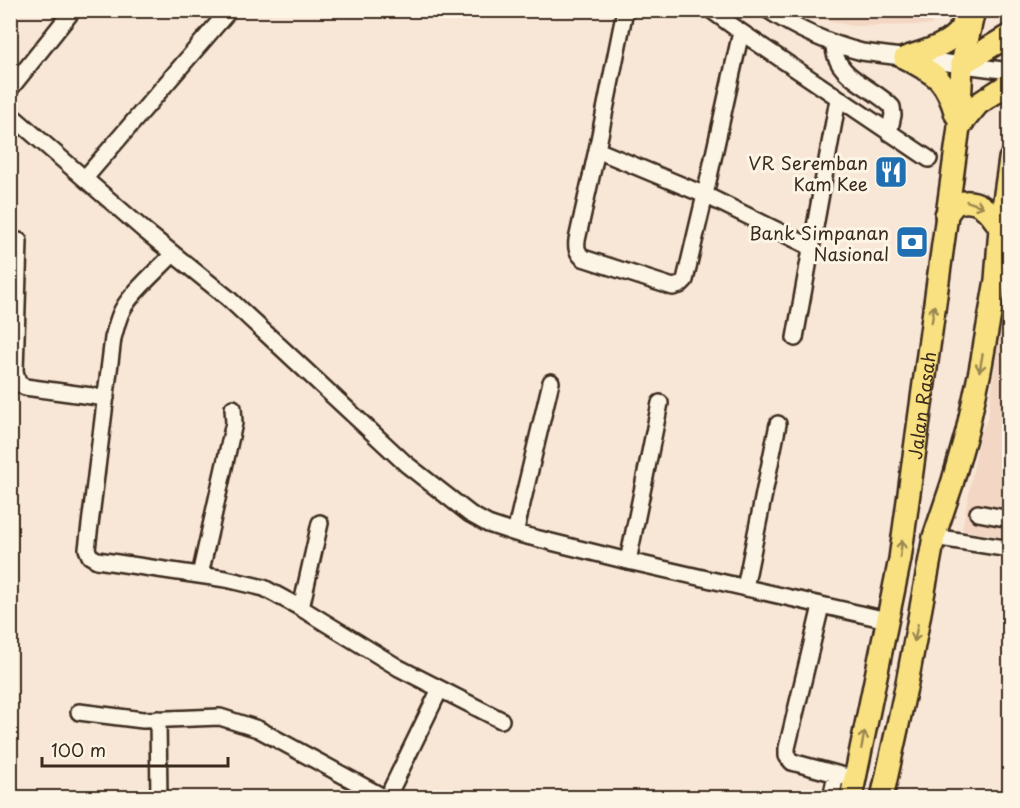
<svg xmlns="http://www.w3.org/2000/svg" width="1020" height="808" viewBox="0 0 1020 808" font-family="'Playpen Sans',sans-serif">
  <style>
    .built { fill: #f3d6c4 }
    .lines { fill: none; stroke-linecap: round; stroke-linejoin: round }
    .minor-casing { stroke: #3b2a1e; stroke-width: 20 }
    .highway-casing { stroke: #3b2a1e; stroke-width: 26 }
    .minor { stroke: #fcf5e5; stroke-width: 15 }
    .highway { stroke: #f9e181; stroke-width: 21 }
    .oneway { stroke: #9a8650 }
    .labels { text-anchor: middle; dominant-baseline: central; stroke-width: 6; stroke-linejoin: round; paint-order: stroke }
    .poi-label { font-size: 18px; fill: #3b2a1e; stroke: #fcf5e5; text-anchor: end }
    .street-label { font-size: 18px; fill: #3b2a1e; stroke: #fcf5e5 }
  </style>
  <rect width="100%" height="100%" fill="#f8e7d6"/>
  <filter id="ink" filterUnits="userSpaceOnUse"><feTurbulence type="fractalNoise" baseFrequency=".0167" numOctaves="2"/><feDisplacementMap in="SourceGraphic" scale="12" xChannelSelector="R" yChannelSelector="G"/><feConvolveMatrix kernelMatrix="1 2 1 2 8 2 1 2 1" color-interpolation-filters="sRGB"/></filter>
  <g filter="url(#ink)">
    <path class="built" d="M806 11H936L931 25 853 26 819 19Z
      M1000 329 1009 330V538L962 530 980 434 988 417Z"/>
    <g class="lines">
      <g class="minor-casing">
        <path id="minor" d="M625 10 597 150 577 240C576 248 577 252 583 258L673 287 680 285 685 280 705 195 811 247
          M768 10C798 30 827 43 862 52L1010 71
          M741 32 929 159
          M834 44C833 77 874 87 892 107L893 115 889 133
          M10 89 73 10
          M10 114 145 231 228 298 406 464 470 514 488 524 515 533 628 561 887 620
          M597 150 705 195 741 32 711 10
          M85 178 226 14
          M19 241 15 371 18 383 25 387 106 398
          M173 254C159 269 134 290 124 307 118 316 116 328 113 338L87 549 90 556 97 560 226 579 264 588 301 608 399 668 501 720
          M795 338 838 99
          M978 513 1010 519
          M515 533 551 382
          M934 537 1010 549
          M628 561 660 403
          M200 575 234 423 233 408
          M745 588 778 424
          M821 606 787 748V756L792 762 855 779
          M301 608 320 523
          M79 712 143 720 220 717 258 729 385 798
          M158 719 159 798
          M387 798 440 689
          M831 798 836 775"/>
      </g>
      <g class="highway-casing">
        <g id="highway">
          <path d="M905 58C937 75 946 79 956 115"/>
          <path d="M905 58C924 51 949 46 961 28 964 23 966 16 969 11"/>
          <path d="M962 64 1010 35"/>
          <path d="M959 127 978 104 1010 83"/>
          <path d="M946 215 955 204C977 196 989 210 1000 228"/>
          <path id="s1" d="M851 798 900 559 959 127 962 64 974 10"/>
          <path d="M882 798 907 683 934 537 952 484 967 431 980 371 996 280 1000 228 1010 159"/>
        </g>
      </g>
      <use href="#minor" class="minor"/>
      <use href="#highway" class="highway"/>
    </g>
    <defs><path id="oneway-shaft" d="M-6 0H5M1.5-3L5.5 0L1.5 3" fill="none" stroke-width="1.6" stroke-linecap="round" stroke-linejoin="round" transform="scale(1.5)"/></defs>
    <g class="oneway">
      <use href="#oneway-shaft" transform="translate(975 204) rotate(19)"/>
      <use href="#oneway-shaft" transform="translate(933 314) rotate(-82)"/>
      <use href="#oneway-shaft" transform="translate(981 363) rotate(100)"/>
      <use href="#oneway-shaft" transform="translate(901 549) rotate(-83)"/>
      <use href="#oneway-shaft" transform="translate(916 633) rotate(101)"/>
      <use href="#oneway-shaft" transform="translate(863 740) rotate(-79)"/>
    </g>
  </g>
  <defs>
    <g id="restaurant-square" transform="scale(1.725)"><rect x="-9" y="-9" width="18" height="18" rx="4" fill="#1f6fb2" stroke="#fcf5e5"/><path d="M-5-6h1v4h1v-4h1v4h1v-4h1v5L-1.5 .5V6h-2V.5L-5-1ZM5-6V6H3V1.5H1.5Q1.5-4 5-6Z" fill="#fff"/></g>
    <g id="bank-square" transform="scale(1.725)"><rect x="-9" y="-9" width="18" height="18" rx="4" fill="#1f6fb2" stroke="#fcf5e5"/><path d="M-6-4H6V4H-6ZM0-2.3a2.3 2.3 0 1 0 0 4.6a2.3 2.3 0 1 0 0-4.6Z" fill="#fff"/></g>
  </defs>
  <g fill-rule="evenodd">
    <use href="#restaurant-square" x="891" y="172"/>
    <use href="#bank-square" x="912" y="242"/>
  </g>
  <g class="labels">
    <g class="poi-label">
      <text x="868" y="162">VR Seremban<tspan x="868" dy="21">Kam Kee</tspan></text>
      <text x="889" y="232">Bank Simpanan<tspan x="889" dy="21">Nasional</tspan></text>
    </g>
    <g class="street-label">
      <text stroke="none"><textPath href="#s1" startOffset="399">Jalan Rasah</textPath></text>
    </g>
  </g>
  <rect width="1020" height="808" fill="none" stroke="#fcf5e5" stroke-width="36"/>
  <rect x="18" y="18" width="984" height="772" fill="none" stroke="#3b2a1e" stroke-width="2" filter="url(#ink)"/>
  <path d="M42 757v9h186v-9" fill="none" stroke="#3b2a1e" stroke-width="3"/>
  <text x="51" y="757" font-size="18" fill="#3b2a1e" stroke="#fcf5e5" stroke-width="4.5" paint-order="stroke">100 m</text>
</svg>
